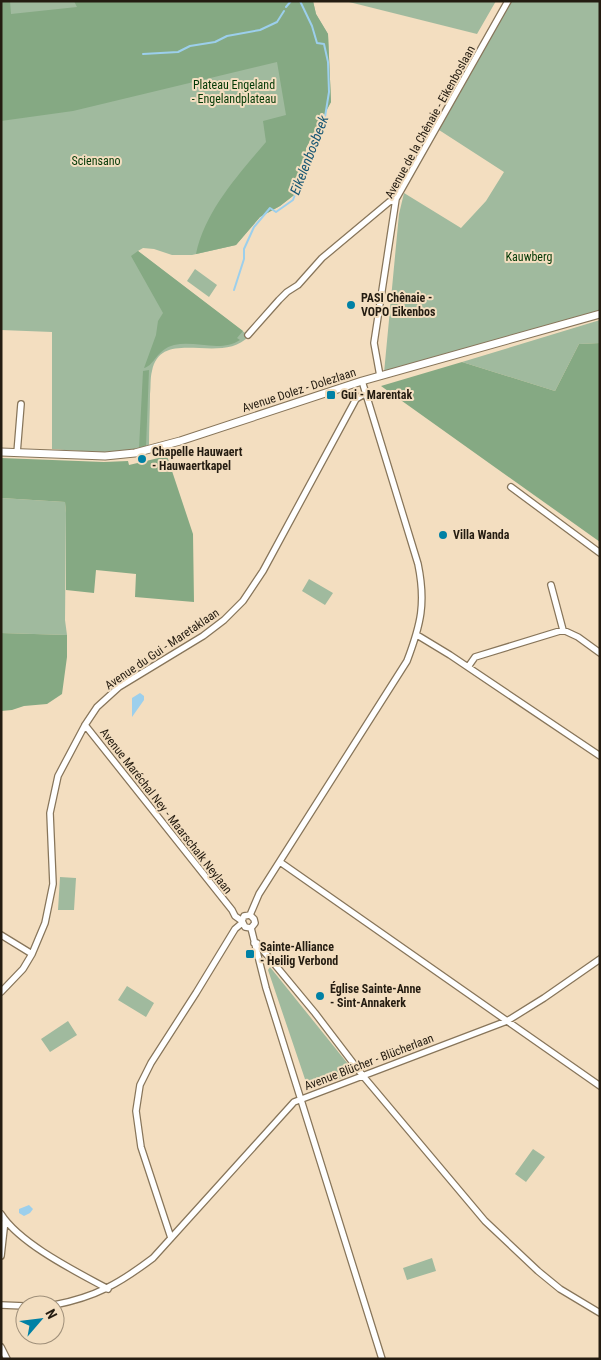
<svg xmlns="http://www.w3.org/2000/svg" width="601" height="1360" viewBox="0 0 601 1360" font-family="'Roboto Condensed',sans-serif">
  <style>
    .green { fill: #a0ba9e }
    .forest { fill: #85a983 }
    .water { fill: #9ccfec }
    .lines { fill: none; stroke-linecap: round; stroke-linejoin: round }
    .stream { stroke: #9ccfec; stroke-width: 2 }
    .minor-casing { stroke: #87755a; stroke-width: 8 }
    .tertiary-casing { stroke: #87755a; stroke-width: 9 }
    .minor { stroke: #fff; stroke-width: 5.5 }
    .tertiary { stroke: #fff; stroke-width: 7 }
    .poi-dot { fill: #0081a5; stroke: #f3dec0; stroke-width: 2 }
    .labels { text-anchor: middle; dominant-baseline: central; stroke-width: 4; stroke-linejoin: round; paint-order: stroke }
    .park-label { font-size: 12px; fill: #033905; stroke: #f3dec0 }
    .street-label { font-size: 12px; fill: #241c11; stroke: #f3dec0 }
    .poi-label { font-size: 12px; font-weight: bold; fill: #241c11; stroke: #f3dec0; text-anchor: start }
    .water-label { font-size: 14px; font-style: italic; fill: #175673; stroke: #f3dec0 }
  </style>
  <rect width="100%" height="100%" fill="#f3dec0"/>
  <path class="green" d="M1 1H313L316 14 328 34 331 102 306 148 304 170 298 192 280 206 260 217 236 245 192 255H172L154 249 143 248 138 251 249 336C222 366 161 326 152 371 150 378 151 387 150 394 150 411 149 428 149 445 118 456 84 451 52 449V332L1 330Z
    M345 1H496L477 34Z
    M511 1H600V312L384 373 399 214 404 193 461 228 486 201 504 172 439 130Z
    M195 269 217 285 209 297 187 281Z
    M600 320V343L579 344 555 391 462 362Z
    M1 498 65 502 66 513 65 620 67 635 1 633Z
    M309 579 333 593 325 605 302 591Z
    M60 877 76 878 74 910H58Z
    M270 967 348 1064 350 1074 348 1076 314 1087 307 1085 268 970Z
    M127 986 154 1003 146 1017 118 1000Z
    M68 1021 77 1035 50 1052 41 1039Z
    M533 1149 545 1157 526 1182 515 1174Z
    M432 1258 436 1271 407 1280 403 1268Z"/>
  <path class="forest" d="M1 1H10L11 14 77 7 74 1H313L316 14 328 34 331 102 306 148 304 170 298 192 280 206 260 217 236 245 196 254C205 211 238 175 266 142L263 121 286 115 277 62 73 111 1 121Z
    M138 251 243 331 237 338 240 340C220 353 196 340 174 345 157 349 154 366 144 368L156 335 158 321 163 313 131 256Z
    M600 343V542L381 386 462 362 555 391 579 344Z
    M149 370 146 446 139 448 143 371Z
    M167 456 193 534 194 602 135 597 136 574 96 570 94 593 66 590V513L65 502 1 498V458L104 462 128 461 129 465Z
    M1 633 67 635V657L62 694 47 704 24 706 12 710 1 711Z"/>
  <path class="water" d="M140 693 144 696V700L132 717V698Z
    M29 1205 33 1209 30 1213 24 1216 19 1213V1209Z"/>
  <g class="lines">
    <path class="stream" d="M286 7 291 1
      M143 54 178 52 190 46 215 42 227 36 260 30 277 22 284 11
      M234 290 244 259V249L254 227 270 208 276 212 293 200 325 117 329 92 328 62 324 44 317 43 312 26 300 1"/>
    <g class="minor-casing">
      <path id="minor" d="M248 335 279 300 287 292 298 285 322 258 389 202 396 199
        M380 376 374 343 396 199 508 1
        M17 453 21 404
        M511 487 600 553
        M551 585 563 630
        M417 635 450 655 600 756
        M468 667 475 657 563 630 578 637 600 653
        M85 725 232 910 235 916 242 921
        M280 862 600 1086
        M250 915 259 894 407 661C421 624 426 603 418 564L362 381
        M250 915 254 919 255 923 251 928 266 988 382 1359
        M250 915 244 916 242 921 245 927 251 928
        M1 935 32 954
        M254 943H257L315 1013 363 1076 485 1221 538 1271 560 1289 600 1313
        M1 992 23 969 32 954 45 923 53 884 50 813 58 776 85 725 97 707 119 687 203 636 224 620 243 601 263 571 356 399 366 393
        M1 1214C20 1244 77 1272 108 1289
        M171 1238 141 1147 136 1111 140 1085 151 1063 196 993 235 929 242 923
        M1 1256 5 1220
        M1 1305 25 1306
        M54 1305C96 1297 120 1283 153 1258L294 1102 507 1021 544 998 600 959
        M1 1347 7 1359"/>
    </g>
    <g class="tertiary-casing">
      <path id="tertiary" d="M1 452 105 456 135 453 180 441 362 381 600 314"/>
    </g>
    <use href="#minor" class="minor"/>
    <use href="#tertiary" class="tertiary"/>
  </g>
  <g class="poi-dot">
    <circle cx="351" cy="305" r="5"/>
    <rect x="326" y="390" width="10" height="10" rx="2.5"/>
    <circle cx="142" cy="459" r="5"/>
    <circle cx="443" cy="535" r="5"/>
    <rect x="245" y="949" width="10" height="10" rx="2.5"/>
    <circle cx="320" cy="996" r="5"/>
  </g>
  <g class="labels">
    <g class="park-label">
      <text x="234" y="85">Plateau Engeland<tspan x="234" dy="14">- Engelandplateau</tspan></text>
      <text x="96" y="161">Sciensano</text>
      <text x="529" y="257">Kauwberg</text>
    </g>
    <g class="street-label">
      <text transform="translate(430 122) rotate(-61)">Avenue de la Chênaie - Eikenboslaan</text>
      <text transform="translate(299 390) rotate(-18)">Avenue Dolez - Dolezlaan</text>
      <text transform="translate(162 649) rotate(-34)">Avenue du Gui - Maretaklaan</text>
      <text transform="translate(166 811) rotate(52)">Avenue Maréchal Ney - Maarschalk Neylaan</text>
      <text transform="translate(369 1062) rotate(-21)">Avenue Blücher - Blücherlaan</text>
    </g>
    <g class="poi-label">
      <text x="361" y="298">PASI Chênaie -<tspan x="361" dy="14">VOPO Eikenbos</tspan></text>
      <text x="341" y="395">Gui - Marentak</text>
      <text x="152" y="452">Chapelle Hauwaert<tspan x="152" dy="14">- Hauwaertkapel</tspan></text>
      <text x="453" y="535">Villa Wanda</text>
      <text x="260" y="947">Sainte-Alliance<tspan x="260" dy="14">- Heilig Verbond</tspan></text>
      <text x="330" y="989">Église Sainte-Anne<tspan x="330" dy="14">- Sint-Annakerk</tspan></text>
    </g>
    <g class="water-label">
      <text transform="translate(309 155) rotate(-69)">Eikelenbosbeek</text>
    </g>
  </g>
  <rect width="601" height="1360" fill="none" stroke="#241c11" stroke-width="5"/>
  <g transform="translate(40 1320) rotate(62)"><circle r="24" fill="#f3dec0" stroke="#a0907a"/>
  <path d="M0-4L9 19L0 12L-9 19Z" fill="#0081a5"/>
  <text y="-8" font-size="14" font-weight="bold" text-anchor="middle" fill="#241c11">N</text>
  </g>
</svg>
